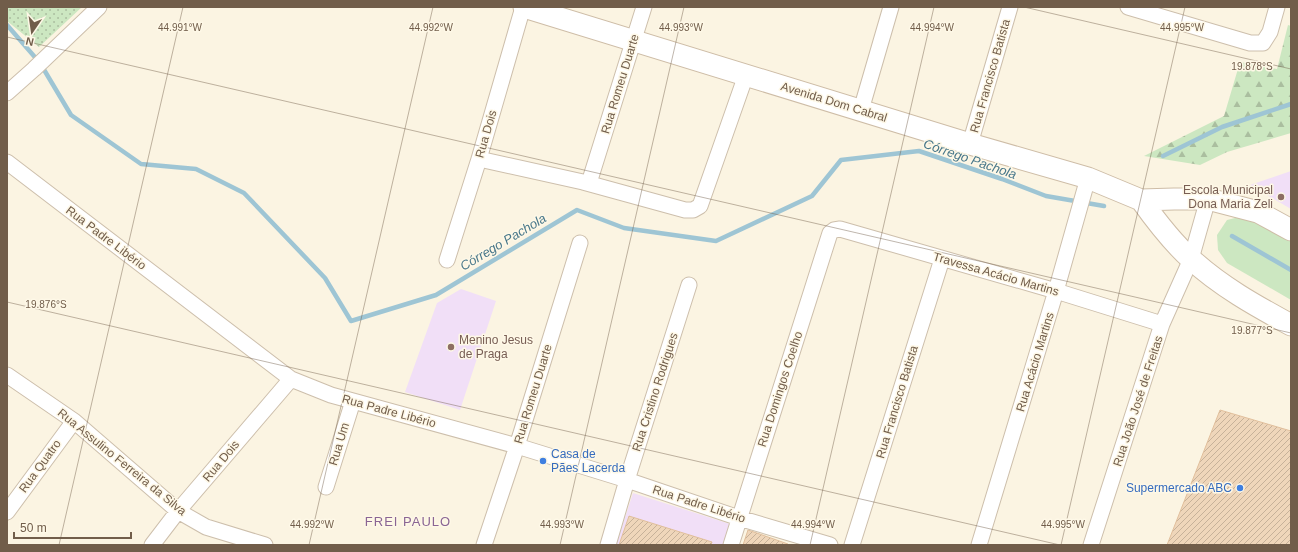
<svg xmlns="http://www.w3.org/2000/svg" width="1298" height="552" viewBox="0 0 1298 552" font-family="Arial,sans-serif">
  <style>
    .education { fill: #f1dff7 }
    .grass { fill: url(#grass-dots) }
    .forest { fill: url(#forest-firs) }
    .garden { fill: #cce7c1 }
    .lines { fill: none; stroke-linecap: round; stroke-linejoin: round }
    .stream { stroke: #9ec5d4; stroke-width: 4.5 }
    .building { fill: url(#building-hatch); stroke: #e1bf9c }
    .street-casing { stroke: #cdbfac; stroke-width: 17 }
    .secondary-casing { stroke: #cebda7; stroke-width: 23 }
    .street { stroke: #fff; stroke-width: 15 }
    .secondary { stroke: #fff; stroke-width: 21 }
    .ticks { fill: none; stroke: #715d4a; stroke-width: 1; stroke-opacity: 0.45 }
    .education-dot { fill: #8d6e63; stroke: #fef8e7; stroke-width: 1.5 }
    .shop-dot { fill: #3f7fe0; stroke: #fef8e7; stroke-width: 1.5 }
    .labels { text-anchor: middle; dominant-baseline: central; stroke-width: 3; stroke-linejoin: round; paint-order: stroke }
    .street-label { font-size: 12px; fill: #715d4a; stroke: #fef8e7 }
    .education-label { font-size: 12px; fill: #785e54; stroke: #fef8e7; text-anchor: end }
    .shop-label { font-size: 12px; fill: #366cbe; stroke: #fef8e7; text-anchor: start }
    .water-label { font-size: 13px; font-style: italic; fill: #48778a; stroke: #fef8e7 }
    .neighbourhood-label { font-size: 13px; letter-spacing: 1px; fill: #8a6594; stroke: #fef8e7 }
    .ticks-label { font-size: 10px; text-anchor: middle; fill: #715d4a; stroke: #fef8e7; stroke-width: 3; stroke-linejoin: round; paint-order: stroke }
  </style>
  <defs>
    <pattern id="grass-dots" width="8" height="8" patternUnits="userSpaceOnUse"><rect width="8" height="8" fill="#cce7c1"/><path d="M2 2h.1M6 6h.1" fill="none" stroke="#aabe9f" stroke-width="1.8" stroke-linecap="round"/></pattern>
    <pattern id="forest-firs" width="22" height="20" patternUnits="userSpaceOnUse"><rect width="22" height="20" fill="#cce7c1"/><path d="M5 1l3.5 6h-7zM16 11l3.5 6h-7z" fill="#aabe9f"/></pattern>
    <pattern id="building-hatch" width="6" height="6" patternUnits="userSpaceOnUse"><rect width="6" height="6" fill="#efd6ba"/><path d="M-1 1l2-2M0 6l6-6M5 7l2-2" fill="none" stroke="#c6b199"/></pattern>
  </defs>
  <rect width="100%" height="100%" fill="#fbf4e2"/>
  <path class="education" d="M1291 171V209L1250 185Z
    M461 289 496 301 460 410 405 392 437 303Z
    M633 493 730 524 723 545H616Z"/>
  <path class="grass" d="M7 7H82L39 47 7 21Z"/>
  <path class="forest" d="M1288 25 1291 26V133L1227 152 1200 165 1144 156 1224 116 1240 62 1277 69Z"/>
  <path class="garden" d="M1239 217 1251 218 1291 241V300L1227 263 1218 250 1217 235 1227 220Z"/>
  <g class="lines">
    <path class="stream" d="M7 25 40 63 71 115 141 164 196 169 244 193 325 278 351 321 436 295 577 210 624 228 716 241 812 196 841 160 919 151 1002 179 1046 196 1104 206
      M1163 156 1222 127 1291 104
      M1232 236 1291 270"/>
  </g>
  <path class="building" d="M1220 410 1291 431V545H1167Z
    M629 516 712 542 711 545H619Z
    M748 530 788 544V545H743Z"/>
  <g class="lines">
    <g class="street-casing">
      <path id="street" d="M1128 7 1250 43H1263L1270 32 1277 7
        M7 93 34 69 99 7
        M861 110 891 7
        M970 144 1010 7
        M479 159 583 182 685 210H693L700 206 746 75
        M7 162 291 379 331 395 517 446 627 480 739 518 830 545
        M589 183 644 7
        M447 260 479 159 523 7
        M7 375 74 421 178 511 206 527 265 545
        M326 487 353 401
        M7 512 74 421
        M152 545 178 511 291 379
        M484 545 517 446 580 243
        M608 545 627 480 689 285
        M731 545 830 233 834 230 840 229 1056 291 1162 324
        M852 545 942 259
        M979 545 1056 291 1088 178
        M1091 545 1162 324 1191 259 1208 199"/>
    </g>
    <g class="secondary-casing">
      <path id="secondary" d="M524 7 970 144 1088 178 1141 200 1174 199H1208L1258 212 1291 230
        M1141 200C1156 221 1172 242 1191 259 1220 286 1256 306 1291 325"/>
    </g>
    <use href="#street" class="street"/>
    <use href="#secondary" class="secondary"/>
  </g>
  <path class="ticks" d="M1024 7 1291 69M7 37 1291 333M7 302 1060 545M59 545 183 7M309 545 433 7M560 545 684 7M810 545 934 7M1061 545 1185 7"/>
  <g class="education-dot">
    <circle cx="1281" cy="197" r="4"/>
    <circle cx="451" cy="347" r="4"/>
  </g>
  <g class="shop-dot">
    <circle cx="543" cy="461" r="4"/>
    <circle cx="1240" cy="488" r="4"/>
  </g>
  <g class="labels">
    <g class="street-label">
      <text transform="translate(990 76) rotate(-74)">Rua Francisco Batista</text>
      <text transform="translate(620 84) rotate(-73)">Rua Romeu Duarte</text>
      <text transform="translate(834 102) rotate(17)">Avenida Dom Cabral</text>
      <text transform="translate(486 134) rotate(-74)">Rua Dois</text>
      <text transform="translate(106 238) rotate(37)">Rua Padre Libério</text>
      <text transform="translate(996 274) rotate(16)">Travessa Acácio Martins</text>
      <text transform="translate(1035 362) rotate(-73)">Rua Acácio Martins</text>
      <text transform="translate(780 389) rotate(-72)">Rua Domingos Coelho</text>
      <text transform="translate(655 392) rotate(-72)">Rua Cristino Rodrigues</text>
      <text transform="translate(533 394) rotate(-73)">Rua Romeu Duarte</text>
      <text transform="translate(1138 401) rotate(-72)">Rua João José de Freitas</text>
      <text transform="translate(897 402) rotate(-73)">Rua Francisco Batista</text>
      <text transform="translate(389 411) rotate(15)">Rua Padre Libério</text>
      <text transform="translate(339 444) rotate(-73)">Rua Um</text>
      <text transform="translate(221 461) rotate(-50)">Rua Dois</text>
      <text transform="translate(122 462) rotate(39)">Rua Assulino Ferreira da Silva</text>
      <text transform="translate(40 466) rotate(-54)">Rua Quatro</text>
      <text transform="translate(699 504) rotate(18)">Rua Padre Libério</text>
    </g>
    <g class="education-label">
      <text x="1273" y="190">Escola Municipal<tspan x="1273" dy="14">Dona Maria Zeli</tspan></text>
      <text x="459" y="340" text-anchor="start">Menino Jesus<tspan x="459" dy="14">de Praga</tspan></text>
    </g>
    <g class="shop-label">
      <text x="551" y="454">Casa de<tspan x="551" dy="14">Pães Lacerda</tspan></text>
      <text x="1232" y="488" text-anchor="end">Supermercado ABC</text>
    </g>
    <g class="water-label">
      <text transform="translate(970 159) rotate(19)">Córrego Pachola</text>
      <text transform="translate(503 242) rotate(-31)">Córrego Pachola</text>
    </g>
    <g class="neighbourhood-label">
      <text x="408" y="521">FREI PAULO</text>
    </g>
  </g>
  <g class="ticks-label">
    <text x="180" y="31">44.991°W</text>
    <text x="431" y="31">44.992°W</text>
    <text x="681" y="31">44.993°W</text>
    <text x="932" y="31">44.994°W</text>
    <text x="1182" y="31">44.995°W</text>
    <text x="1252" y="70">19.878°S</text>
    <text x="46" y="308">19.876°S</text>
    <text x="1252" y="334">19.877°S</text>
    <text x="312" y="528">44.992°W</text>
    <text x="562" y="528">44.993°W</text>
    <text x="813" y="528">44.994°W</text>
    <text x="1063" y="528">44.995°W</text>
  </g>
  <rect width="1298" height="552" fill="none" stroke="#715d4a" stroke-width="16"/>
  <g transform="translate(32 32) rotate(193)" stroke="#fef8e7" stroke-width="3" paint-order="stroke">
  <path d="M0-3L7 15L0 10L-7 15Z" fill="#715d4a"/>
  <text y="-6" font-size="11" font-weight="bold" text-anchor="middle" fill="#715d4a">N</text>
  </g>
  <path d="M14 532v6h117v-6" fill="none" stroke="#715d4a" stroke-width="2"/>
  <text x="20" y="532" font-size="12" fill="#715d4a" stroke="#fef8e7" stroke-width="3" paint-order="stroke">50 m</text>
</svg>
